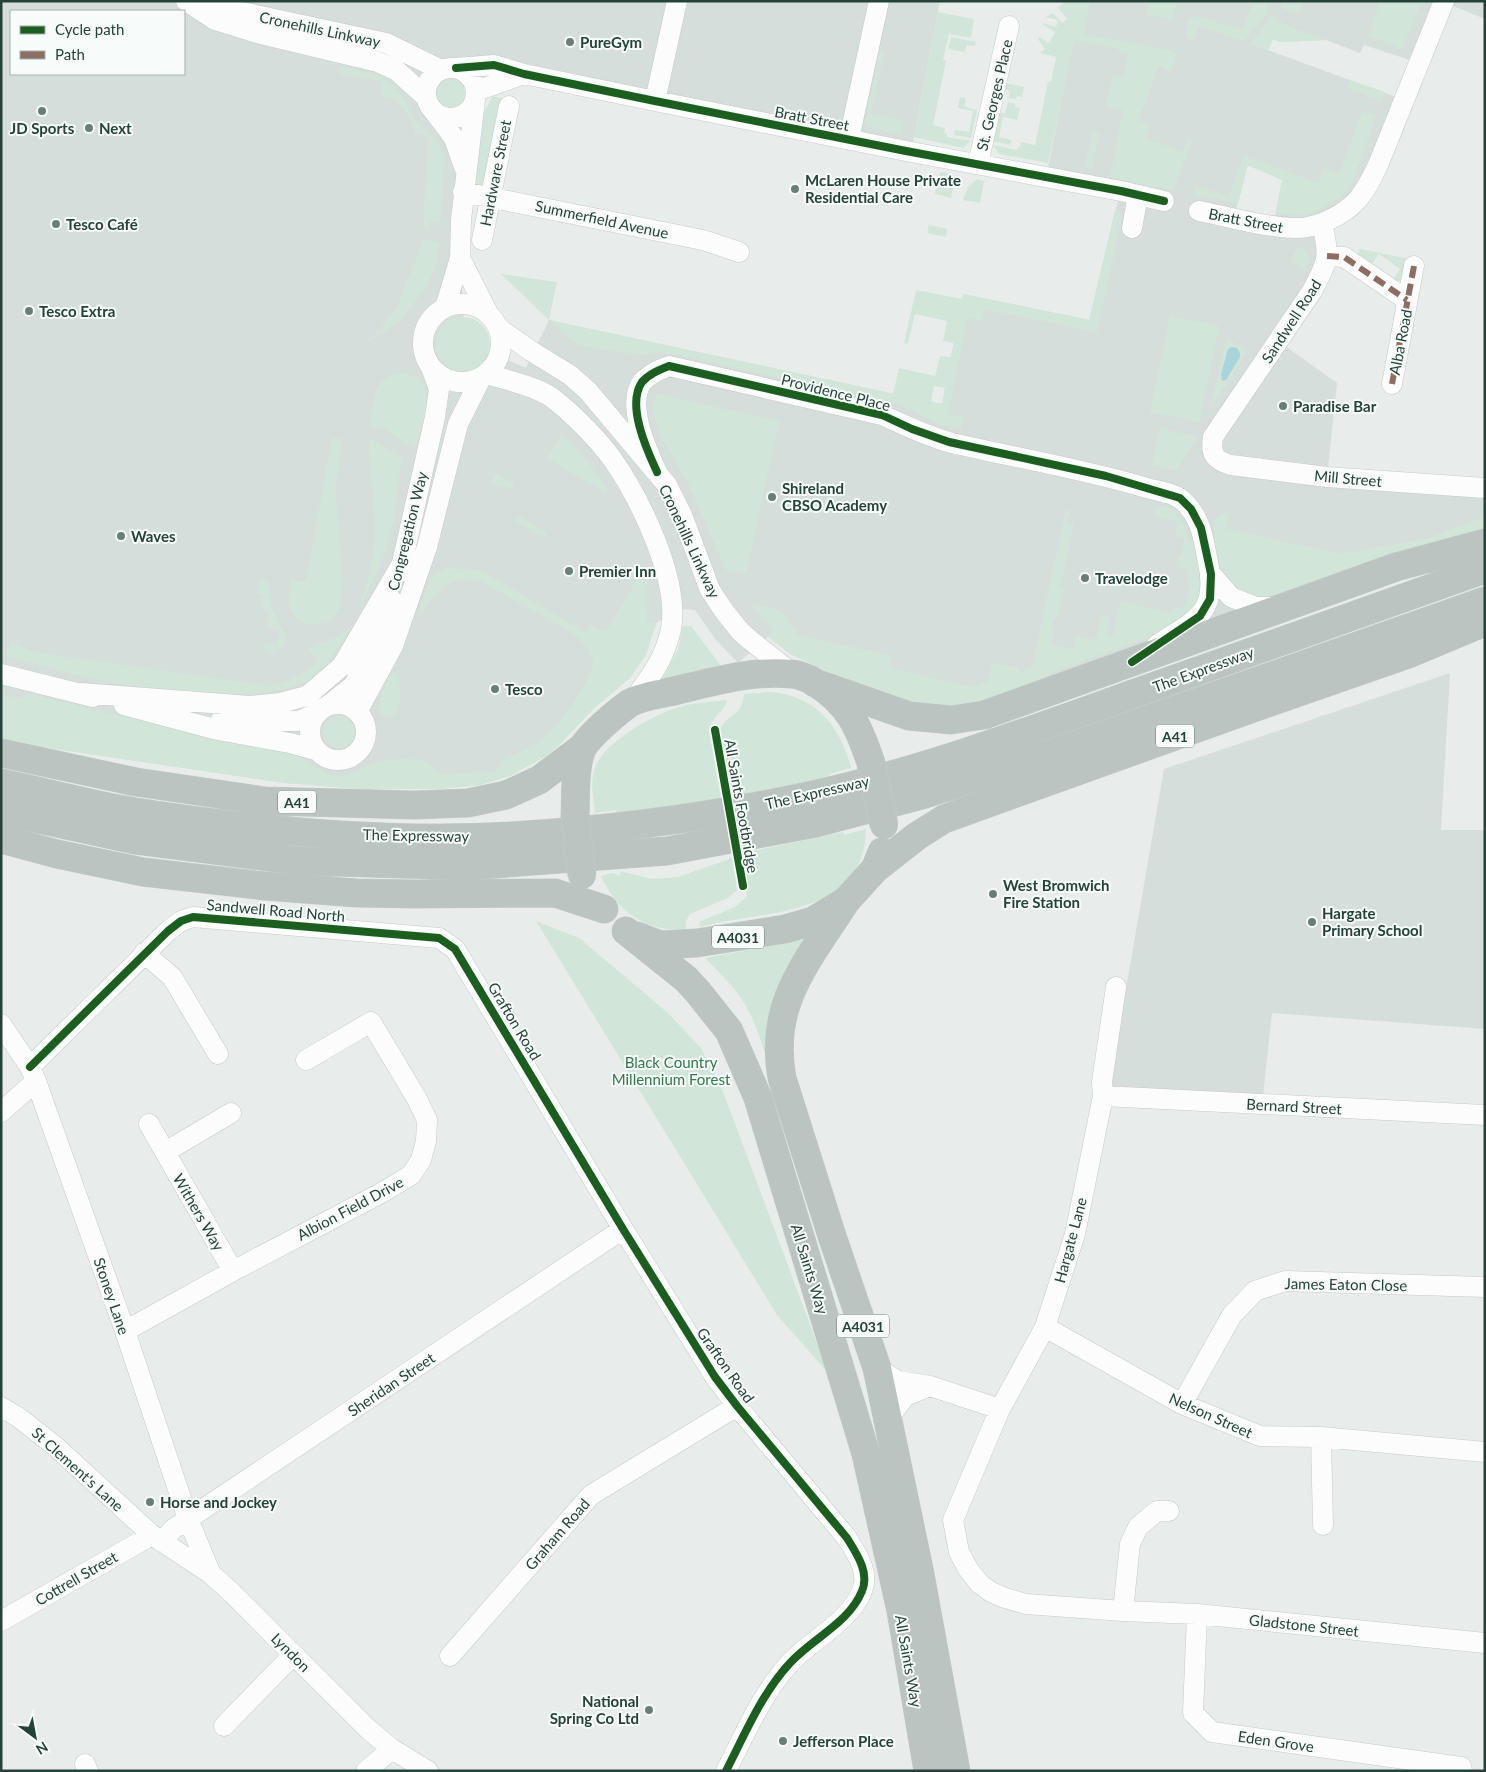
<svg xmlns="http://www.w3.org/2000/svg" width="1486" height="1772" viewBox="0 0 1486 1772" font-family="Lato,sans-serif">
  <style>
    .built { fill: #d6dedb; fill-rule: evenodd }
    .green { fill: #d1e6d8; fill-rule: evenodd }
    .water { fill: #a9d4db }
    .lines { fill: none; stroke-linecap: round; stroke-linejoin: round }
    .minor-casing { stroke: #c5cac8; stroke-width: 21 }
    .highway-casing { stroke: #c3ccc9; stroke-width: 29 }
    .minor { stroke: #fcfcfc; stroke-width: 20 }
    .highway { stroke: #bcc4c2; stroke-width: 28 }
    .highway-bridge-casing { stroke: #c3ccc9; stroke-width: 29; stroke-linecap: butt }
    .highway-bridge { stroke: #bcc4c2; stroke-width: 28 }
    .quiet { stroke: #8d6e63; stroke-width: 6; stroke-dasharray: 12 6; stroke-linecap: butt }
    .cycleway-casing { stroke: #f7fbf9; stroke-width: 11 }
    .cycleway { stroke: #1b5e20; stroke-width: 8 }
    .poi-dot { fill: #697e78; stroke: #f7fbf9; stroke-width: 2 }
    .labels { text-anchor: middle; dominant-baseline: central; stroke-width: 4; stroke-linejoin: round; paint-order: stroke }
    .shield { fill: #f7fbf9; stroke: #637a73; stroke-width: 1 }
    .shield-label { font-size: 14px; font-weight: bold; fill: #24423a }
    .street-label { font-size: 15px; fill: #24423a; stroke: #f7fbf9 }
    .poi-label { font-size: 15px; font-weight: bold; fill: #24423a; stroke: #f7fbf9; text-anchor: start }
    .park-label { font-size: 15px; fill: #2d7a4b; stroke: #f7fbf9 }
  </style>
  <rect width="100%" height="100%" fill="#e8edeb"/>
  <path class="built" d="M1 1H940L911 152 524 74 486 75 452 94 463 131 460 258 465 341 526 368 549 320 942 404 963 294 1090 320 1120 192 1046 177 1081 1H1485V19L1443 2 1419 63 1364 45 1360 53 1326 40 1280 42 1273 39 1268 50 1404 100 1378 165 1322 224 1328 249 1278 341 1337 383 1327 477 1485 488V543L1038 696H976L859 682 768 637 738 663 716 640 695 610 680 609 656 623 646 655 630 678 594 708 559 745 546 756 510 776 480 785 440 789H361L285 783 1 741ZM11 11H184V74H11ZM1247 165 1282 180 1273 226 1234 218Z
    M1450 673 1441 830H1485V1029L1272 1013 1263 1096 1109 1087 1164 769Z"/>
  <path class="green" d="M1065 1H1090L1084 34 1173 51 1177 56 1171 71 1159 66 1138 120 1150 125 1146 138 1183 152 1188 140 1192 141 1173 190 1110 178 1123 110 1106 106 1113 76 1123 78 1128 54 1118 51V48L1074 40 1048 163 999 154 993 145 1017 150 1018 147H1020L1021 142 1035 145 1048 82H1051L1056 57 1040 53 1045 49 1038 39 1039 37 1049 43 1055 32 1043 25V23L1056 27 1058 20 1045 17 1053 13 1062 23 1067 19 1058 8Z
    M1149 1H1177L1172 19 1146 15Z
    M1253 1H1265L1268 12 1244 41 1199 26 1194 40 1188 38 1186 35 1189 19 1195 16 1243 30Z
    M1283 1H1303L1299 14 1281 8Z
    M1380 1H1422L1402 49 1369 36Z
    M938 12 974 19 971 38 949 34 943 60 946 61 933 125 945 128 944 133 947 134V137L970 141 963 148 914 137Z
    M1272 16 1289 27 1326 40 1280 42 1273 39 1268 50 1250 44Z
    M951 37 976 42 975 46 967 45 965 52 948 49Z
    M880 50 884 51 871 114 903 121 901 134 869 128 865 123Z
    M341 67C369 73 387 73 404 99 409 107 411 116 417 123 428 138 441 138 444 159L440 223 430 221 429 229 423 228 428 135 415 134C413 115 400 100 381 96L383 81 340 74Z
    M437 94a14 14 0 1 1 28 0a14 14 0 1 1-28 0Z
    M1350 80 1385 92 1381 101 1347 88Z
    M1005 83 1024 87 1022 97 1017 96 1016 99 1009 98 1010 92 1006 89Z
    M493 96 503 99 486 183 482 187 476 185 475 179 483 114Z
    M960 97 966 98 964 106 977 111 971 138 954 135 955 130 969 132 973 111 958 108Z
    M1008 102 1015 104V107L1020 108 1017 120 1003 117 999 137 1012 140 1010 145 993 141 1000 113H1005Z
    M1362 112 1376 116 1352 183 1344 194 1331 204 1310 214 1296 215 1276 212 1282 180 1248 165 1238 204 1194 194 1196 186 1229 197 1244 156 1318 183 1323 170 1326 169 1339 174Z
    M1092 132 1099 133 1092 169 1085 168Z
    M940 172 949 173C955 181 953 188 951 198L935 194Z
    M977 179 984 181 980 203 963 200 968 187Z
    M1115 210 1122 216 1097 332 985 309 982 320 967 318 948 414 963 417 961 429 937 423 898 404 674 354 658 352 642 355 578 345 549 320 501 274 557 282 549 320 893 394 899 368 935 376 940 356 951 357 954 343 943 341 947 321 915 314 908 344 904 343 916 290 962 299 963 294 1089 320ZM934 386 945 388 942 404 931 402Z
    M929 225 947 229 946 237 927 233Z
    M422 239 439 242 436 265 426 287 399 322 367 342 382 327 396 309 420 250Z
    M1298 246 1304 249 1310 260 1305 270 1291 260Z
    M1360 249 1409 259 1404 278 1397 282 1392 281 1400 269 1379 254 1371 266 1356 256Z
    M1170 316 1219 326 1199 422 1150 412Z
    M436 344a27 27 0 1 1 54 0a27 27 0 1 1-54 0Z
    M1227 338 1247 351 1211 407Z
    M404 373C441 382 422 423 415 448L383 428 370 427C374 402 372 374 404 373Z
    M657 394 779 421 746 574 726 570 689 485 659 433 653 408Z
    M1160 428 1197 437 1176 470 1152 465Z
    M562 434 583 456 608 490 606 493 547 458Z
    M332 438 342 439C340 454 337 470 336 485 336 510 339 537 341 562 342 577 344 593 339 608 330 633 294 629 289 603 288 595 290 587 291 580L306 582Z
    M369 439 378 443 402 457C397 489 395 524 384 555 377 574 368 592 358 611 366 586 374 562 375 536 377 503 368 471 369 439Z
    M495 473 514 484 512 489 492 483Z
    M1164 506C1180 512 1186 528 1189 543L1194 542 1200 578 1198 606 1178 627 1055 671 1022 693 1013 696 932 710 871 692 790 654 768 637 774 630 751 605 753 604 780 610 798 635 892 656 889 668 972 687 988 681 992 663 1019 668V673L1032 667 1066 510 1070 511 1067 523 1074 524 1060 588 1064 589 1057 619H1054L1051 631H1054L1051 645 1073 649 1076 636 1096 640 1102 614 1110 616 1107 634 1113 636 1121 601 1172 613 1174 607 1184 609 1191 583 1187 581 1189 570 1176 566 1179 556H1181L1185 538 1175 536 1178 521 1153 516 1156 510Z
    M1229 513 1226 529 1341 554 1425 539 1485 517V534L1273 600 1241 594 1218 570 1210 539 1215 538C1213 523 1211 515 1229 513Z
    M519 516 547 533 544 538 516 521Z
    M445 567 484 572 586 633 591 625 601 631 608 629 643 569 646 583 647 622 656 623 646 655 630 678 594 708 559 745 546 756 510 776 480 785 440 789H361L285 783 1 741V694L21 699 29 694 123 717 282 748 329 775C347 779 358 769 374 764 393 758 428 754 440 774L496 772C498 769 500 765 502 762 510 754 532 749 543 740 556 729 595 677 593 660 591 649 580 640 573 633L483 582C448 571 434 594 417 620L430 577 443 570Z
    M259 580H264L270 586 271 607 286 638 284 646 273 652 266 650 263 643 277 646 280 630 267 627 269 614 262 607 264 594 257 593Z
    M683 626H691L724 670 661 681 678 649Z
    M349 628C339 646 328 667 310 679 262 709 131 688 76 675 52 669 29 662 6 656L11 643 34 652 270 686C288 682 305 674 318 661L308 650C323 640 336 642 349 628Z
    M391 671 399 675C399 690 405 711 388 718L379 712 382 693Z
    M769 692C814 694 841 726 851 768L829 774V777L732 797 720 729C729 712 742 717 744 694Z
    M727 700C725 712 711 716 709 731L721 799 617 813 616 810 595 813C593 798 590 782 595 767 605 743 647 719 670 710 688 703 708 702 727 700Z
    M323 732a16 16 0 1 1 32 0a16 16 0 1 1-32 0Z
    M866 829C864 920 762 909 700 927L699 922 735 907 746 897 748 885 742 853 839 833 843 832 844 835Z
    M732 858 737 890 728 898 690 914 686 921V930C645 931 619 914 601 876L613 873 620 876V871L651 879 678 877Z
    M536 921 579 938 667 1012 701 1048 724 1094 828 1373 777 1315Z
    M814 936 767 1052 764 1050C759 1035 754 1020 746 1006 736 988 719 973 705 958L790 942Z"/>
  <path class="water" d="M1232 347 1237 348 1240 353V357L1226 380 1222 381 1221 374 1228 349Z"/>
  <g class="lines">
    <g class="minor-casing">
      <path id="minor" d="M186 1 215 20 261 34 378 62 396 70 426 97
        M195 5 214 6 386 43 441 70
        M456 68 494 65 524 74 655 101 906 151 1121 191 1164 201
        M426 93a25 25 0 1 1 50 0a25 25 0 1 1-50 0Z
        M476 91 524 74
        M655 101 677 1
        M433 110 454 138 464 167
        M849 139 879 1
        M978 164 1009 26
        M463 192 703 240 739 252
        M1199 211C1230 217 1263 227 1294 228 1316 229 1345 215 1359 198 1367 188 1373 176 1378 165L1444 1
        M1322 223C1330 258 1328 261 1312 291L1213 437C1210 455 1215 460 1231 465L1327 477 1485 488
        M1132 228 1138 195
        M482 240 509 106
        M1327 256 1344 257 1407 300
        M460 258 488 313
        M423 343a39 39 0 1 1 78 0a39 39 0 1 1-78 0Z
        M445 308 460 258 461 220 475 100
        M500 329 531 351 570 375 588 391 667 485 682 515 710 590 724 611 740 631 750 640 793 674
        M487 374C506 380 535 386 551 397 571 412 598 439 613 460 640 499 680 580 671 629 665 659 649 679 632 702
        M1392 384 1414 266
        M657 472C647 450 626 405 642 382 649 374 659 370 669 366L882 415C904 425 928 437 952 443 1017 458 1083 469 1147 488 1157 491 1174 493 1182 500 1202 518 1203 538 1208 562 1219 614 1194 620 1157 645
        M400 572 435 417 439 389 431 367
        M1211 574 1231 597 1256 607H1276
        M1 674 93 697
        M81 693 250 706 280 703 307 696 342 666 404 560
        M310 732a28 28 0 1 1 56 0a28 28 0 1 1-56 0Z
        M124 705 218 730 290 743 316 750
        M326 707 354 685 381 628 391 599
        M357 712 393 646 427 547 458 424 481 378
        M221 720 242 721H298L318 713
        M144 953 172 977 218 1054
        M1 1024 30 1067 36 1081 125 1331 188 1519 211 1574
        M30 1067 168 931 181 921 193 917 439 938 455 949 623 1229 715 1377 737 1406 847 1538C856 1553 870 1572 862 1591 849 1623 813 1638 790 1663 762 1693 745 1734 726 1771
        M1103 1096 1485 1115
        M1 1112 36 1081
        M149 1124 233 1271
        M165 1152 231 1113
        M1045 1327 1182 1404 1260 1436 1321 1437 1485 1452
        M125 1331 233 1271 383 1192 411 1175 421 1160 426 1141 427 1120 417 1099 371 1022 306 1060
        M877 1368 898 1381 930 1386 1000 1409 1045 1327 1075 1234 1103 1096 1102 1082 1116 987
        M1182 1404 1232 1315 1255 1291 1285 1281 1485 1287
        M1 1407 18 1417 55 1446 152 1535 211 1574 232 1593 369 1730 392 1749 428 1771
        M1000 1409 953 1520 959 1552 968 1569 980 1584 991 1592 1005 1598 1026 1604 1123 1611 1197 1614 1485 1643
        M888 1419 905 1396 930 1386
        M1321 1437 1323 1525
        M162 1542 173 1529 623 1229
        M1123 1611 1130 1544 1138 1527 1157 1511H1169
        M1197 1614 1193 1713 1212 1732 1461 1767 1462 1771
        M1 1621 152 1535
        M450 1656 591 1495 737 1406
        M224 1726 293 1655
        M85 1764 88 1771
        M366 1771 392 1749"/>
    </g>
    <g class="highway-casing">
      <path id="highway" d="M815 683 909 716 951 720 984 715 1396 567 1485 543
        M1 753 136 782 265 801 414 805 468 803 506 795 539 780 583 747
        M1 783C46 792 91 805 136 812 259 831 387 843 511 836 611 830 710 817 808 796 918 772 1024 733 1130 695 1248 653 1366 611 1485 569
        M1 811 135 840 301 861 468 866 667 851 816 823 922 795 1055 752 1485 601
        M575 815C576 796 574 764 583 747 590 735 618 711 630 703 642 696 661 694 674 691 712 682 752 670 791 674 798 674 810 679 816 683 849 704 859 727 871 763
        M1 839 57 854 143 872 265 886 356 893 415 894 555 893 604 909
        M875 869 917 836 944 819 1253 708 1411 653 1485 622
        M846 901C808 961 768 1003 782 1078L832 1236 877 1368 920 1574 956 1771
        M626 931 686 979 698 992 729 1031 758 1098 866 1454 901 1611 928 1771
        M637 936 660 945 697 943 785 929 813 921 846 901 875 869 882 852"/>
    </g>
    <use href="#minor" class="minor"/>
    <use href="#highway" class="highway"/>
    <g class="highway-bridge-casing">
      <path id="highway-bridge" d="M871 763 884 825
        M575 815 582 875"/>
    </g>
    <use href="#highway-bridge" class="highway-bridge"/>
    <path class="quiet" d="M1327 256 1344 257 1407 300
      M1392 384 1414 266"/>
    <g class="cycleway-casing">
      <path id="cycleway" d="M456 68 494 65 524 74 655 101 906 151 1121 191 1164 201
        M657 472C647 450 626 405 642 382 649 374 659 370 669 366L882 415 912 429 949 442 1106 476 1180 498 1191 509 1201 528 1211 574 1210 599 1200 616 1132 662
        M715 730 743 886
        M30 1067 168 931 181 921 193 917 439 938 455 949 623 1229 715 1377 737 1406 847 1538C856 1553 870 1572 862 1591 849 1623 813 1638 790 1663 762 1693 745 1734 726 1771"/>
    </g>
    <use href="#cycleway" class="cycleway"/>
  </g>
  <g class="poi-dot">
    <circle cx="570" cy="42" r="5"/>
    <circle cx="42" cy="111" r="5"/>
    <circle cx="89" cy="128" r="5"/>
    <circle cx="795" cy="189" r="5"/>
    <circle cx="56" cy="224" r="5"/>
    <circle cx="29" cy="311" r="5"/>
    <circle cx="1283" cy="406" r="5"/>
    <circle cx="772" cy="497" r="5"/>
    <circle cx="121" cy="536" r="5"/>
    <circle cx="569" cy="571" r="5"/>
    <circle cx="1085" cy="578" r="5"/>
    <circle cx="495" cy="689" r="5"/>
    <circle cx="993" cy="894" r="5"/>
    <circle cx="1312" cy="922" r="5"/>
    <circle cx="150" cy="1502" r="5"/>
    <circle cx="649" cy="1710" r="5"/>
    <circle cx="783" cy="1741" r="5"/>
  </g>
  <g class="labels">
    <g class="shield">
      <rect x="1156" y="724.5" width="38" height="23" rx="4"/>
      <rect x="278" y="790.5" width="38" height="23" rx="4"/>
      <rect x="712" y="925.5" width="52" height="23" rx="4"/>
      <rect x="837" y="1314.5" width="52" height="23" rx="4"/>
    </g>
    <g class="shield-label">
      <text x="1175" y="736">A41</text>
      <text x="297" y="802">A41</text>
      <text x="738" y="937">A4031</text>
      <text x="863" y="1326">A4031</text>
    </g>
    <g class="street-label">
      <text transform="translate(320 29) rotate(12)">Cronehills Linkway</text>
      <text transform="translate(994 95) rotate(-77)">St. Georges Place</text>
      <text transform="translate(812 118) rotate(11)">Bratt Street</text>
      <text transform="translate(495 173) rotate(-79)">Hardware Street</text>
      <text transform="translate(602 219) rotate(12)">Summerfield Avenue</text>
      <text transform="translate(1246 220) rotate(11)">Bratt Street</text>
      <text transform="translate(1291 321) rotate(-57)">Sandwell Road</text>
      <text transform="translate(1400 342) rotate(-79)">Alba Road</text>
      <text transform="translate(836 392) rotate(14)">Providence Place</text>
      <text transform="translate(1348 478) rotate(5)">Mill Street</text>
      <text transform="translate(407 531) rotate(-76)">Congregation Way</text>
      <text transform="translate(690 541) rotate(65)">Cronehills Linkway</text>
      <text transform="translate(1203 669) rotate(-20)">The Expressway</text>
      <text transform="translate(817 792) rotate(-13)">The Expressway</text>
      <text transform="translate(742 806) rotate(80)">All Saints Footbridge</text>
      <text transform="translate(416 835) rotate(1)">The Expressway</text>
      <text transform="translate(276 910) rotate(5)">Sandwell Road North</text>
      <text transform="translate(515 1021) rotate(59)">Grafton Road</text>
      <text transform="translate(1294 1106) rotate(3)">Bernard Street</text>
      <text transform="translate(350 1208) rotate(-28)">Albion Field Drive</text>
      <text transform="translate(199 1212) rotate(60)">Withers Way</text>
      <text transform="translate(1070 1240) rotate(-75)">Hargate Lane</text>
      <text transform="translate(810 1269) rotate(73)">All Saints Way</text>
      <text transform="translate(1346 1284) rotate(1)">James Eaton Close</text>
      <text transform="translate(112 1296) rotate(71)">Stoney Lane</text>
      <text transform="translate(726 1365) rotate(55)">Grafton Road</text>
      <text transform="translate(391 1384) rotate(-34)">Sheridan Street</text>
      <text transform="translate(1211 1415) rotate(24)">Nelson Street</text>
      <text transform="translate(78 1469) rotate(42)">St Clement's Lane</text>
      <text transform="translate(557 1534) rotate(-49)">Graham Road</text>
      <text transform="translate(76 1578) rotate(-30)">Cottrell Street</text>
      <text transform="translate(1304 1625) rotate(6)">Gladstone Street</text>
      <text transform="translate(291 1652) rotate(45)">Lyndon</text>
      <text transform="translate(909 1661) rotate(80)">All Saints Way</text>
      <text transform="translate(1276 1741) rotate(8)">Eden Grove</text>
    </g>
    <g class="poi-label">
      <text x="580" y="42">PureGym</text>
      <text x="42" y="128" text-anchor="middle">JD Sports</text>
      <text x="99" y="128">Next</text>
      <text x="805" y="180">McLaren House Private<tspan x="805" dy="17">Residential Care</tspan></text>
      <text x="66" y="224">Tesco Café</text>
      <text x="39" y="311">Tesco Extra</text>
      <text x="1293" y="406">Paradise Bar</text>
      <text x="782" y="488">Shireland<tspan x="782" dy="17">CBSO Academy</tspan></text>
      <text x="131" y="536">Waves</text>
      <text x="579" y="571">Premier Inn</text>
      <text x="1095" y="578">Travelodge</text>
      <text x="505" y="689">Tesco</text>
      <text x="1003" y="885">West Bromwich<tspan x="1003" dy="17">Fire Station</tspan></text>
      <text x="1322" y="913">Hargate<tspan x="1322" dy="17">Primary School</tspan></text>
      <text x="160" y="1502">Horse and Jockey</text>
      <text x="639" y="1701" text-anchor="end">National<tspan x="639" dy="17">Spring Co Ltd</tspan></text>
      <text x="793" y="1741">Jefferson Place</text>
    </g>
    <g class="park-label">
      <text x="671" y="1062">Black Country<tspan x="671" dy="17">Millennium Forest</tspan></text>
    </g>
  </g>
  <rect width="1486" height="1772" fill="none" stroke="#24423a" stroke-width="5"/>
  <rect x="10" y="10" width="175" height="65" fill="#f7fbf9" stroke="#a3b1ad"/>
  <rect x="20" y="26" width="25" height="8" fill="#1b5e20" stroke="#a3b1ad"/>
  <text x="55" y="35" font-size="15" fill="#24423a">Cycle path</text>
  <rect x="20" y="51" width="25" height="8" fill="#8d6e63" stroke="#a3b1ad"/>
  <text x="55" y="60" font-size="15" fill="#24423a">Path</text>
  <g transform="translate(35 1737) rotate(148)" stroke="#f7fbf9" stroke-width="4" paint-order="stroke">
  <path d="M0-4L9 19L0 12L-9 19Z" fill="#24423a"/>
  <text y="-8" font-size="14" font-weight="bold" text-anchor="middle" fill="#24423a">N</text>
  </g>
</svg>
